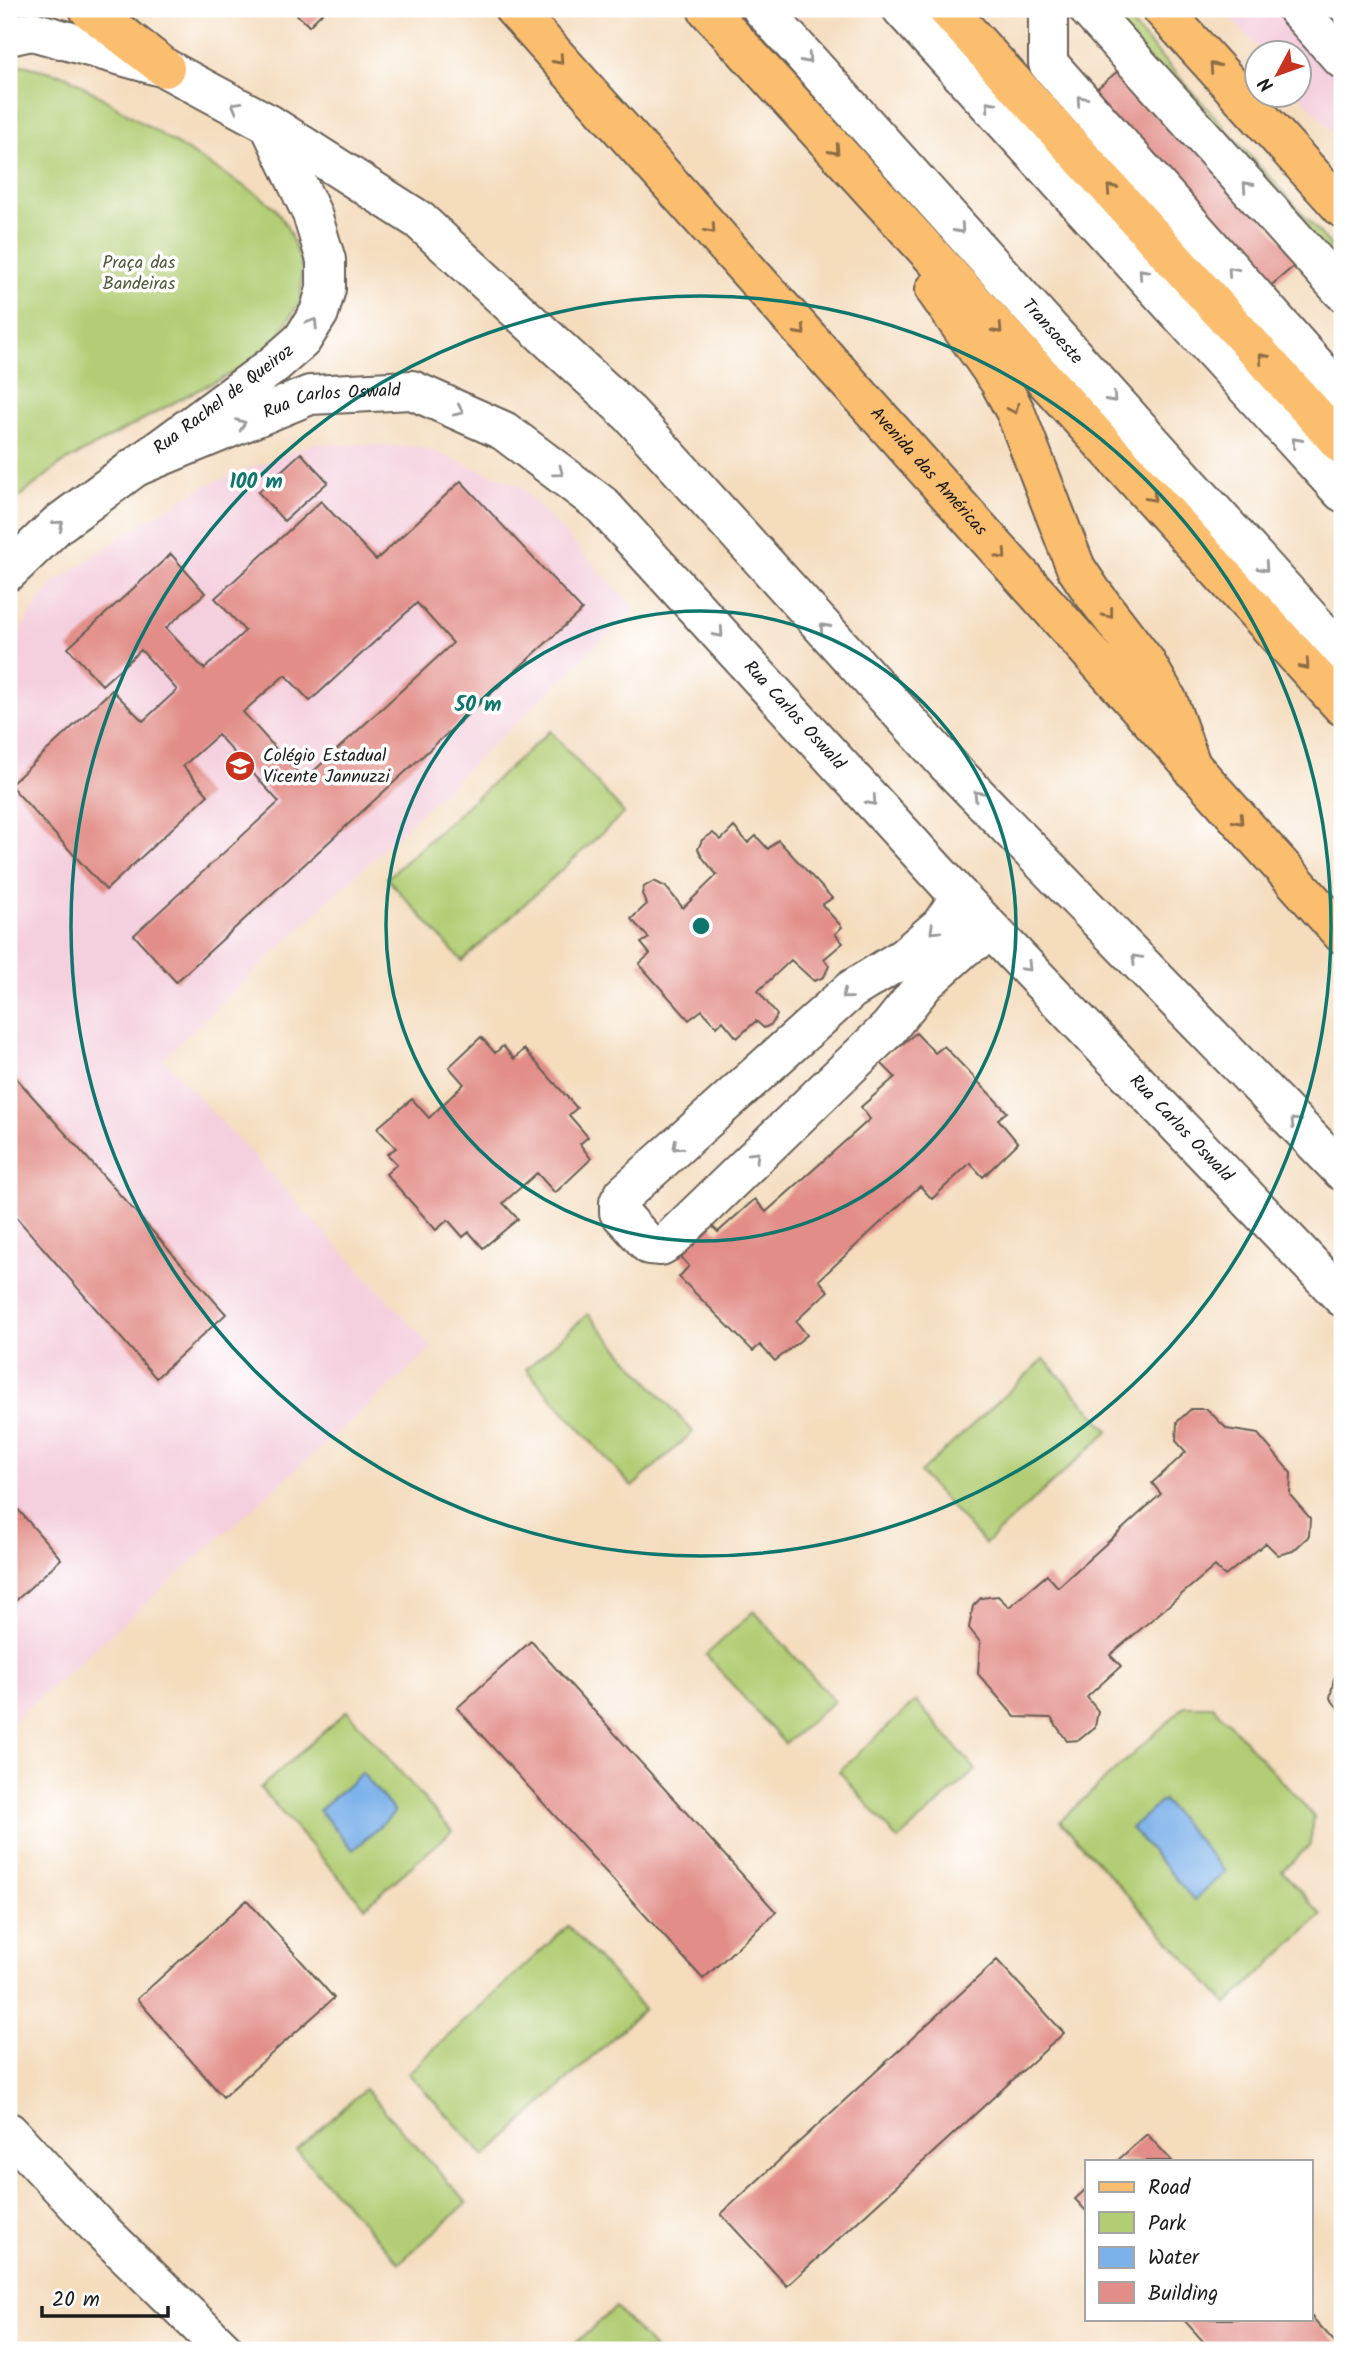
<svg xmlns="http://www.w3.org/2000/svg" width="1351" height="2359" viewBox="0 0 1351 2359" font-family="Kalam,sans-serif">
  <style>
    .built { fill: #f4cfdd }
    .green { fill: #b2cd74; stroke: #677448; stroke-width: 2 }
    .water { fill: #7cb1ea; stroke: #4c6683; stroke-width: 2 }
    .building { fill: #e28d87; fill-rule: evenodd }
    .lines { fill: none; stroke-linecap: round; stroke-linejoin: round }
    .minor-casing { stroke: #685f54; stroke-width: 42 }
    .major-casing { stroke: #685f54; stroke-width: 42 }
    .highway-casing { stroke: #685f54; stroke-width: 42 }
    .minor { stroke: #fff; stroke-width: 38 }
    .major { stroke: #fbbd6e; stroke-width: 38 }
    .highway { stroke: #fbbd6e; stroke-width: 38 }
    .oneway { stroke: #999 }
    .oneway2 { stroke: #8c6c45 }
    .ring { fill: none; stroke: #0f766e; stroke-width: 3.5 }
    .labels { text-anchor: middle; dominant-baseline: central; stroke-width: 7; stroke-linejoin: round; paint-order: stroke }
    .park-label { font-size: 18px; fill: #505a3b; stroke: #fff }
    .street-label { font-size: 18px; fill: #1c1c1c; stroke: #fff }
    .poi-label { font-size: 18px; fill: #1c1c1c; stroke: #fff; text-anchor: start }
    .centre { fill: #0f766e; stroke: #fff; stroke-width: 3.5 }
    .ring-label { font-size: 21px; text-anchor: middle; font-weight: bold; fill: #0f766e; stroke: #fff; stroke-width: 7; stroke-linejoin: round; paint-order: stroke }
  </style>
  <rect width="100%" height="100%" fill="#fff"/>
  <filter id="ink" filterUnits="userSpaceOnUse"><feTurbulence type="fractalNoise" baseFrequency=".0143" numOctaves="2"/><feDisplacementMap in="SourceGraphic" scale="14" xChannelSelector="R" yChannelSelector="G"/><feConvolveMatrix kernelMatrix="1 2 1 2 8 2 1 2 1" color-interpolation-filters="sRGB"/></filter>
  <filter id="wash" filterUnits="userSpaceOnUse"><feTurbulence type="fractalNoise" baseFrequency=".00686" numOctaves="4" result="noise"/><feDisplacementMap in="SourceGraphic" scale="28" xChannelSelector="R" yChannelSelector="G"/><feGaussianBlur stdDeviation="1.57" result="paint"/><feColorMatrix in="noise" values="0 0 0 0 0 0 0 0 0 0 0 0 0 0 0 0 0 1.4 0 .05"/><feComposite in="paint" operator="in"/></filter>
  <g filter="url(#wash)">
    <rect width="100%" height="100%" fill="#f4dcbd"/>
    <path class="built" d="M1223 9H1342V143L1299 94 1298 52H1262Z
      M315 443 422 447 519 485 635 609 163 1059 433 1348 9 1725V644L53 584 130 531 206 485Z"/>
    <path class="green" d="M1101 9H1118L1342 258V275Z
      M22 65 67 76 260 196 275 208 287 227 301 262V300L273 345 241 369 188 395 61 464 9 505V66Z
      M550 731 624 813 462 961 387 878Z
      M588 1314 693 1432 632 1487 526 1369Z
      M1044 1359 1109 1431 985 1544 920 1473Z
      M754 1611 834 1701 785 1744 706 1655Z
      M916 1701 976 1770 898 1840 839 1771Z
      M1185 1706H1213L1314 1816 1310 1845 1282 1871 1322 1915 1227 2004 1060 1821Z
      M347 1711 452 1831 365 1907 260 1788Z
      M568 1926 644 2009 485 2156 408 2073Z
      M365 2089 467 2203 399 2263 297 2150Z
      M616 2307 654 2349 653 2350H568Z"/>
    <path class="water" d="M362 1773 395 1812 353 1850 319 1810Z
      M1163 1800 1225 1872 1194 1900 1131 1828Z"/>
    <g id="blocks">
      <path class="building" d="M291 9H326L309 26Z
        M1126 64 1300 261 1261 294 1087 97Z
        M301 453 328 482 284 521 258 492Z
        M461 481 582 610 176 982 134 935 279 802 218 735 183 766 208 795 106 890 10 785 112 690 143 721 177 690 141 650 102 685 68 648 171 554 205 593 166 628 204 669 245 631 215 598 321 501 376 560ZM417 603 453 643 304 780 243 712 285 675 310 701Z
        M734 827 748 843 756 836 768 849 778 840 832 898 822 905 842 927 835 934 843 943 824 959 829 966 824 977 814 981 791 960 758 991 777 1015 772 1024 764 1028 756 1021 737 1038 723 1021 717 1027 702 1010 689 1020 639 964 650 954 641 943 649 938 631 919 647 904 642 894 644 887 654 881 666 887 683 908 717 875 702 857 698 849 702 840 713 833 721 840Z
        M916 1033 935 1053 944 1046 1007 1112 998 1119 1018 1143 983 1177 970 1163 932 1199 920 1186 819 1280 828 1291 796 1321 807 1335 775 1361 760 1345 753 1351 679 1277 689 1266 677 1252 706 1220 718 1232 755 1199 766 1212 870 1119 861 1107 895 1077 880 1062Z
        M481 1037 495 1053 503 1046 514 1059 524 1049 577 1108 569 1115 588 1137 580 1144 591 1159 555 1193 537 1173 503 1203 518 1219 483 1248 469 1232 463 1237 448 1220 436 1230 386 1174 397 1164 387 1154 396 1148 377 1128 412 1099 429 1118 464 1084 449 1067Z
        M9 1070 226 1314 156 1378 9 1209Z
        M1191 1409H1207L1227 1429 1258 1434 1291 1473 1290 1495 1310 1518 1309 1536 1293 1551 1278 1555 1266 1543 1225 1576 1215 1566 1110 1655 1121 1666 1087 1697 1098 1711 1095 1727 1079 1740 1067 1741 1051 1718 1015 1717 978 1674 980 1642 969 1628 973 1606 981 1598 998 1596 1009 1607 1047 1575 1058 1587 1161 1494 1152 1483 1186 1452 1176 1441 1177 1422Z
        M9 1499 61 1559 9 1607Z
        M531 1641 776 1912 703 1979 457 1708Z
        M1342 1672V1713L1330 1698 1334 1678Z
        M1340 1727H1342V1747L1339 1743Z
        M247 1900 334 1998 223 2097 137 1999Z
        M997 1960 1064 2033 787 2286 721 2214Z
        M1147 2134 1172 2161H1117Z
        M1087 2188V2212L1075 2199Z
        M1311 2316 1342 2350H1211L1183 2319H1311Z"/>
    </g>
  </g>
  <g filter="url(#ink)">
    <use href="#blocks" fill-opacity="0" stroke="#685f54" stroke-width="2"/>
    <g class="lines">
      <g class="minor-casing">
        <g id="minor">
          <path id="s1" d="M762 9 1342 654"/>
          <path d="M902 9 1342 492"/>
          <path d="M1048 9V63L1342 395"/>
          <path d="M1088 9 1342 291"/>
          <path d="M1297 9 1342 59"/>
          <path d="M9 36 32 31 165 68 269 124 312 214 326 260V289L319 313 302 340 271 367 57 525 9 571"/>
          <path d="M269 124 419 220 630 414 946 763 1342 1171"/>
          <path id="s2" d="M133 468 310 395 412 390 504 431 602 505 960 897 1342 1297"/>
          <path d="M960 897 941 925 903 958 851 990 624 1194 619 1202V1212L649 1245 661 1246 669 1241 889 1028 925 983 965 947 992 932"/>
          <path d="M9 2132 98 2227 224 2350"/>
        </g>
      </g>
      <g class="major-casing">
        <g id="major">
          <path d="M89 9 165 68"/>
          <path id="s3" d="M514 9 1342 934"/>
          <path d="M1162 9 1342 208"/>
        </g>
      </g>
      <g class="highway-casing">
        <path id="highway" d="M707 9 1342 706
          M947 9 1342 445
          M935 290 999 381 1015 411 1076 568 1092 592 1145 661 1168 701 1193 770"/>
      </g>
      <use href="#minor" class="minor"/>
      <use href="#major" class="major"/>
      <use href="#highway" class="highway"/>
    </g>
    <defs><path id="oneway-chevron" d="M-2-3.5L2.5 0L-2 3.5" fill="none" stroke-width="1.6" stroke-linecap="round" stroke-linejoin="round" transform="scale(1.75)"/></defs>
    <g class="oneway">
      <use href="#oneway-chevron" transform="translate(807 59) rotate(48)"/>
      <use href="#oneway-chevron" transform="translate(1081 100) rotate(-131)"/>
      <use href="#oneway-chevron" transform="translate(990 105) rotate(-132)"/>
      <use href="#oneway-chevron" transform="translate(236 106) rotate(-151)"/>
      <use href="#oneway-chevron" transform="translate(1247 186) rotate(-132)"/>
      <use href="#oneway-chevron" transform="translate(960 229) rotate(48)"/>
      <use href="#oneway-chevron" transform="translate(1232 271) rotate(-131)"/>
      <use href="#oneway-chevron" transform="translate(1143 273) rotate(-132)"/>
      <use href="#oneway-chevron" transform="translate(313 323) rotate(-58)"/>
      <use href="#oneway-chevron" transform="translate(1112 398) rotate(48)"/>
      <use href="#oneway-chevron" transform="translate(459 411) rotate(24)"/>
      <use href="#oneway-chevron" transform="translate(241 424) rotate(-22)"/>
      <use href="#oneway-chevron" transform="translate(1296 442) rotate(-132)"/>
      <use href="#oneway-chevron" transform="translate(559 472) rotate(37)"/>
      <use href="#oneway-chevron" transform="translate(59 525) rotate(-40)"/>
      <use href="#oneway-chevron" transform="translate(1264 567) rotate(48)"/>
      <use href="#oneway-chevron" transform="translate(824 628) rotate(-132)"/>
      <use href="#oneway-chevron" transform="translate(719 633) rotate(48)"/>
      <use href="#oneway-chevron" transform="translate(978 795) rotate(-134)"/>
      <use href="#oneway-chevron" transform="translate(872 801) rotate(48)"/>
      <use href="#oneway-chevron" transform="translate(934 930) rotate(136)"/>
      <use href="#oneway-chevron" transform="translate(1136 959) rotate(-134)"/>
      <use href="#oneway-chevron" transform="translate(1027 967) rotate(46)"/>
      <use href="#oneway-chevron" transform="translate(846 995) rotate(141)"/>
      <use href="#oneway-chevron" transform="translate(1295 1122) rotate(-134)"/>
      <use href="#oneway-chevron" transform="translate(677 1146) rotate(137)"/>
      <use href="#oneway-chevron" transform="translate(755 1156) rotate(-45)"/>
    </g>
    <g class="oneway2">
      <use href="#oneway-chevron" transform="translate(559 60) rotate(48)"/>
      <use href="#oneway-chevron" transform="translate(1214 67) rotate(-132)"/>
      <use href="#oneway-chevron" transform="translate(835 150) rotate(48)"/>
      <use href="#oneway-chevron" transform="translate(1111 189) rotate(-132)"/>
      <use href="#oneway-chevron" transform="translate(711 229) rotate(48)"/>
      <use href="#oneway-chevron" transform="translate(998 329) rotate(48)"/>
      <use href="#oneway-chevron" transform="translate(801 331) rotate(48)"/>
      <use href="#oneway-chevron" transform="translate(1263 358) rotate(-132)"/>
      <use href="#oneway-chevron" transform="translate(1014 409) rotate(65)"/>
      <use href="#oneway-chevron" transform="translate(1152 497) rotate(48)"/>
      <use href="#oneway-chevron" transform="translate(1002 555) rotate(48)"/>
      <use href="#oneway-chevron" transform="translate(1109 614) rotate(52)"/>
      <use href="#oneway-chevron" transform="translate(1305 665) rotate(48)"/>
      <use href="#oneway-chevron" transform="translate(1239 820) rotate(48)"/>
    </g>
  </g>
  <g class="ring">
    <circle cx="701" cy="926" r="315"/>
    <circle cx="701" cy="926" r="630"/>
  </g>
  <defs>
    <g id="school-disc" transform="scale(1.575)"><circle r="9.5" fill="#c8321e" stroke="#fff"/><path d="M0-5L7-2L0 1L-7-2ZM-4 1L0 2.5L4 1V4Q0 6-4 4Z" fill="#fff"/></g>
  </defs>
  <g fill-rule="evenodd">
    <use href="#school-disc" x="240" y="766"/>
  </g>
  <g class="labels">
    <g class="park-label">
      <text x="139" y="263">Praça das<tspan x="139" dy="21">Bandeiras</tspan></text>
    </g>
    <g class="street-label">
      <text stroke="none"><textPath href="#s1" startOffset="434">Transoeste</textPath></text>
      <text transform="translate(224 400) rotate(-37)">Rua Rachel de Queiroz</text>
      <text stroke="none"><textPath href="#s2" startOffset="212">Rua Carlos Oswald</textPath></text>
      <text stroke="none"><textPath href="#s3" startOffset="621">Avenida das Américas</textPath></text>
      <text stroke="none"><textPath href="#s2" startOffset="802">Rua Carlos Oswald</textPath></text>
      <text stroke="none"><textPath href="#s2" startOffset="1368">Rua Carlos Oswald</textPath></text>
    </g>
    <g class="poi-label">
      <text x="263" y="756">Colégio Estadual<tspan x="263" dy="21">Vicente Jannuzzi</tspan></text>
    </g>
  </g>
  <circle cx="701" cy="926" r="10" class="centre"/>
  <g class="ring-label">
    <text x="256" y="488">100 m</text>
    <text x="478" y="711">50 m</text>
  </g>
  <rect width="1351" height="2359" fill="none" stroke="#fff" stroke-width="35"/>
  <rect x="1085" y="2160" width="228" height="161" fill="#ffffff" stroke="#a4a4a4" stroke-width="2"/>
  <rect x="1099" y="2182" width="35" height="10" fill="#fbbd6e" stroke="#a4a4a4" stroke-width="2"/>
  <text x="1148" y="2194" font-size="21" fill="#1c1c1c">Road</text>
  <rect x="1099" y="2212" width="35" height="21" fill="#b2cd74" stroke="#a4a4a4" stroke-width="2"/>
  <text x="1148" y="2230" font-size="21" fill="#1c1c1c">Park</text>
  <rect x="1099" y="2247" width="35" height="21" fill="#7cb1ea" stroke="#a4a4a4" stroke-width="2"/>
  <text x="1148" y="2264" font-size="21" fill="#1c1c1c">Water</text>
  <rect x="1099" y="2282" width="35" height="21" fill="#e28d87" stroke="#a4a4a4" stroke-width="2"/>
  <text x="1148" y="2300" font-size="21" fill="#1c1c1c">Building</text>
  <g transform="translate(1278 74) rotate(229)"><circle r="33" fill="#ffffff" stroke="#a4a4a4" stroke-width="2"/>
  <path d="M0-5L12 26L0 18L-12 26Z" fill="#c8321e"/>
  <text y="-10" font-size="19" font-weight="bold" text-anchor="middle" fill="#1c1c1c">N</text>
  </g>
  <path d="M42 2306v10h126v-10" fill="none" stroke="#1c1c1c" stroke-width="3.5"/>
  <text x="52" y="2306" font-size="21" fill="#1c1c1c" stroke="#ffffff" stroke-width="5" paint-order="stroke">20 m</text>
</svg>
